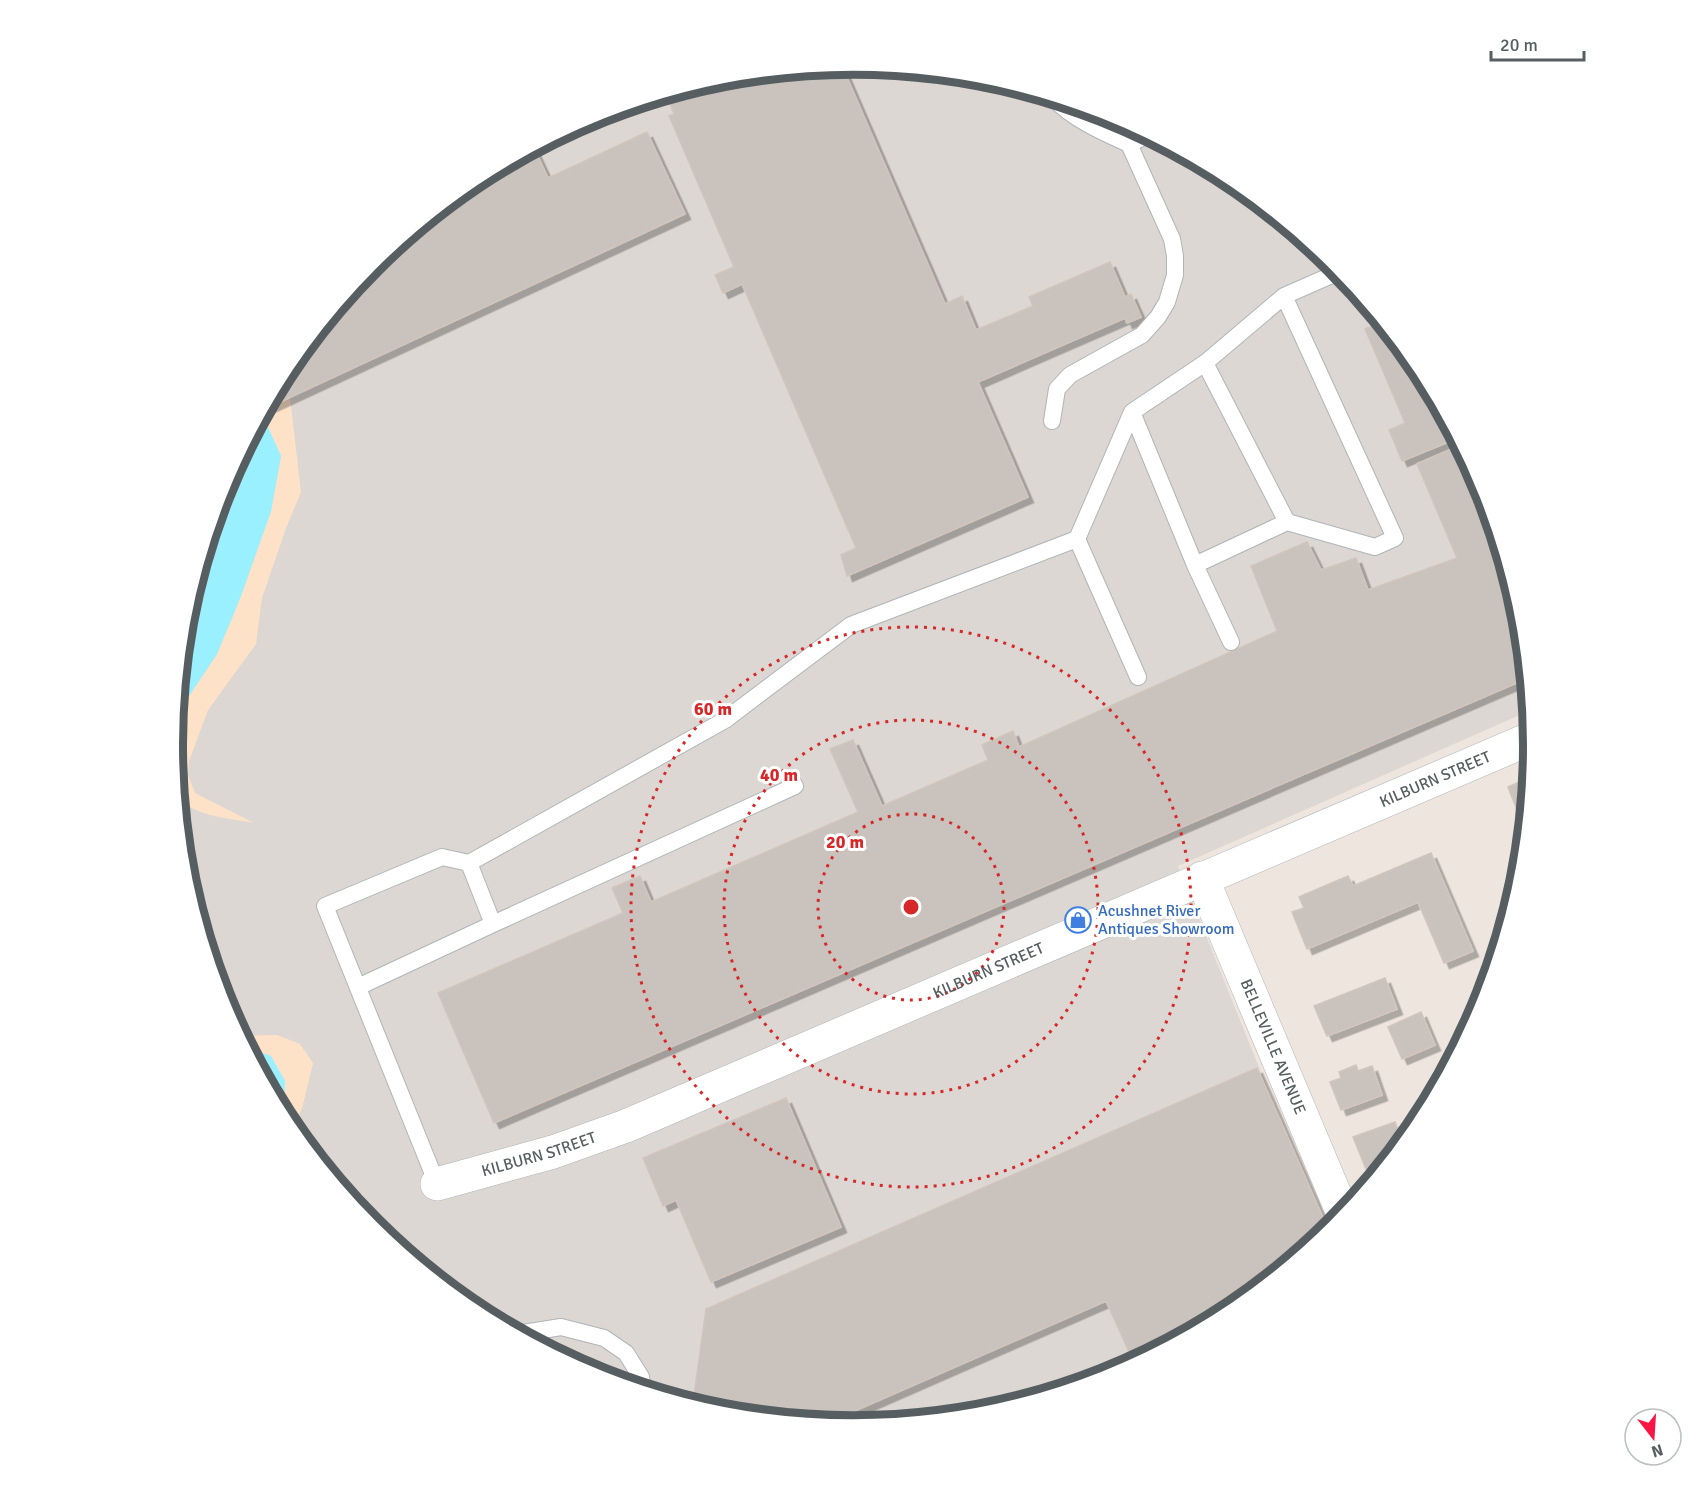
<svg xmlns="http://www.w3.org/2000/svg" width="1707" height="1491" viewBox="0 0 1707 1491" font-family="Signika,sans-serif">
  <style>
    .industrial { fill: #dcd7d3 }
    .sand { fill: #fee2c7 }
    .water { fill: #9bf0ff }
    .building { fill: #c9c2bd; stroke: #d2c5bc; stroke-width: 1.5; filter: url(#shadow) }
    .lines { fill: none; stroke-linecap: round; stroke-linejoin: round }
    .service-casing { stroke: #afb5b8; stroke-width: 18 }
    .minor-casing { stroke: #afb5b8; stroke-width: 34 }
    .service { stroke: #fff; stroke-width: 16 }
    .minor { stroke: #fff; stroke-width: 33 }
    .ring { fill: none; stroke: #d62828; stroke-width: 3; stroke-dasharray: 3 6 }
    .labels { text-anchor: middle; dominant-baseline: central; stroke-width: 6; stroke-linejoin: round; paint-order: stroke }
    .street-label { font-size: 16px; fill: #575e61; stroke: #fff }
    .shop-label { font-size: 16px; fill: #366cbe; stroke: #fff; text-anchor: start }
    .rim { fill: none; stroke: #575e61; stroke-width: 8 }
    .centre { fill: #d62828; stroke: #fff; stroke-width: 3 }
    .ring-label { font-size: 18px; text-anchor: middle; font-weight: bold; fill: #d62828; stroke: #fff; stroke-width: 6; stroke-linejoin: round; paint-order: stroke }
  </style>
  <defs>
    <filter id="shadow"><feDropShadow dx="5.5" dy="5.5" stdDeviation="0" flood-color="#0004"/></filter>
  </defs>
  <rect width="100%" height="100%" fill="#ede5de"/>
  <path class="industrial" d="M854 65 987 78 1114 116 1232 179 1335 264 1420 367 1483 485 1521 613 1531 710 1178 866 1326 1234 1232 1312 1114 1375 986 1413 853 1426 720 1413 593 1375 475 1312 372 1227 287 1124 280 1110 284 1108 285 1081 271 1056 246 1047 224 1006 186 878 181 834 182 825 178 806 173 745 175 717 281 456 262 414 287 367 372 264 475 179 593 116 721 78Z"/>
  <path class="sand" d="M290 398 301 492 286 528 262 598 256 644 208 710 189 761 188 775 195 793 254 823C229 818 197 817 178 798L173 745 175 717 217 654 241 596 271 511 281 456 262 414 265 409Z
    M277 1035 300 1044 313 1063 302 1109 291 1129 280 1110 284 1108 285 1081 271 1056 246 1047 240 1036Z"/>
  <path class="water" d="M262 414 281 456 271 511 241 596 217 654 175 717 186 612 224 485Z
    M246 1047 271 1056 285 1081 284 1108 280 1110Z"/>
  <path class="building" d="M842 66 945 304 962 296 976 330 1033 306 1029 297 1110 262 1125 297 1131 294 1141 317 1127 323 1125 318 978 382 1028 497 847 576 841 555 856 548 742 284 723 293 715 275 734 267 669 116 674 114 666 94 721 78Z
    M647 132 685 214 265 409 287 367 372 264 475 179 534 148 548 178Z
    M1383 322 1420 367 1458 438 1402 461 1389 430 1405 423 1365 329Z
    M1461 445 1483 485 1521 613 1528 678 494 1123 438 993 623 913 612 888 640 876 651 902 858 812 830 749 853 740 882 806 988 760 982 745 1013 731 1019 747 1277 631 1251 566 1307 542 1321 570 1356 558 1368 590 1457 558 1417 464Z
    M1531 777 1526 827 1524 828 1508 787Z
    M1431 853 1473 951 1444 963 1418 902 1307 949 1292 912 1304 908 1299 897 1348 876 1353 886Z
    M1385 978 1397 1009 1327 1036 1314 1006Z
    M1421 1012 1435 1045 1402 1059 1388 1027Z
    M1356 1065 1358 1071 1372 1066 1382 1095 1341 1110 1330 1082 1341 1078 1339 1072Z
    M1257 1068 1329 1232 1232 1312 1134 1363 1106 1301 825 1424 720 1413 699 1407 694 1395 706 1309Z
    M786 1098 841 1227 711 1282 676 1200 663 1206 643 1158Z
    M1395 1122 1403 1144 1390 1160 1366 1169 1353 1137Z"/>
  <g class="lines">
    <g class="service-casing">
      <path id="service" d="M1053 98C1073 119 1102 132 1129 144L1148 135
        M1205 363 1287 522
        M1132 412 1195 565 1231 642
        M1052 421 1057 389 1070 375 1142 335 1158 317 1167 302 1175 275V256L1172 239 1129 144
        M1195 565 1287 522 1375 547 1395 538 1284 296
        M1138 677 1077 539 1132 412 1205 363 1284 296 1341 271
        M493 924 795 786
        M358 987 493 924 469 863 725 720 851 625 1077 539
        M437 1184 325 906 442 857 469 863
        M517 1334 561 1327 604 1338 626 1353 641 1377 643 1390"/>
    </g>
    <g class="minor-casing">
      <g id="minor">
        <path id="s1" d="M1202 878 1344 1216"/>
        <path id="s2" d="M437 1184 553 1152 626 1126 1534 737"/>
      </g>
    </g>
    <use href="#service" class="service"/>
    <use href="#minor" class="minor"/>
  </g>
  <g class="ring">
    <circle cx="911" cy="907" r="93"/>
    <circle cx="911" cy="907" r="187"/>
    <circle cx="911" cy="907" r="280"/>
  </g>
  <defs>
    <g id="shop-ring" transform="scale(1.35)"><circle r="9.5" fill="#fff" stroke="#3f7fe0" stroke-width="1.5"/><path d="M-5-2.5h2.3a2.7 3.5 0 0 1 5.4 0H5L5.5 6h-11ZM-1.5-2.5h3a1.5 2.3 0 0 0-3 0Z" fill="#3f7fe0"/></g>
  </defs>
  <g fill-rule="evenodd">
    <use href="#shop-ring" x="1078" y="920"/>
  </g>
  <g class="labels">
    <g class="street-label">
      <text stroke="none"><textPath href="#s2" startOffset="1078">KILBURN STREET</textPath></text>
      <text stroke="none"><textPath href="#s2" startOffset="592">KILBURN STREET</textPath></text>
      <text stroke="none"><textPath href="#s1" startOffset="183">BELLEVILLE AVENUE</textPath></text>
      <text stroke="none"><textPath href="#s2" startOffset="106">KILBURN STREET</textPath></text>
    </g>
    <g class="shop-label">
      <text x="1098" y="911">Acushnet River<tspan x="1098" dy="18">Antiques Showroom</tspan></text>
    </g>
  </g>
  <path d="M0 0H1707V1491H0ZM183 745a670 670 0 1 1 1340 0a670 670 0 1 1-1340 0Z" fill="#fff" fill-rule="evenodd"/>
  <path class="rim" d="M183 745a670 670 0 1 1 1340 0a670 670 0 1 1-1340 0Z"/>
  <circle cx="911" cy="907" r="9" class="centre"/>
  <g class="ring-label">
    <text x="713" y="715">60 m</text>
    <text x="779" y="781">40 m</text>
    <text x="845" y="848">20 m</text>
  </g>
  <g transform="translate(1653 1437) rotate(163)"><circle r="28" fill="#ffffff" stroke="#bcbfc0" stroke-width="1.5"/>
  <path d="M0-4.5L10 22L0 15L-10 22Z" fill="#fa1644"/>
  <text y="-9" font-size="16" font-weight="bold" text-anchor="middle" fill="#575e61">N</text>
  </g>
  <path d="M1491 51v9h93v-9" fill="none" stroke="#575e61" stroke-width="3"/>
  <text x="1500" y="51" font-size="18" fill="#575e61" stroke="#ffffff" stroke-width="4.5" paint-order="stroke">20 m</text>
</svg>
